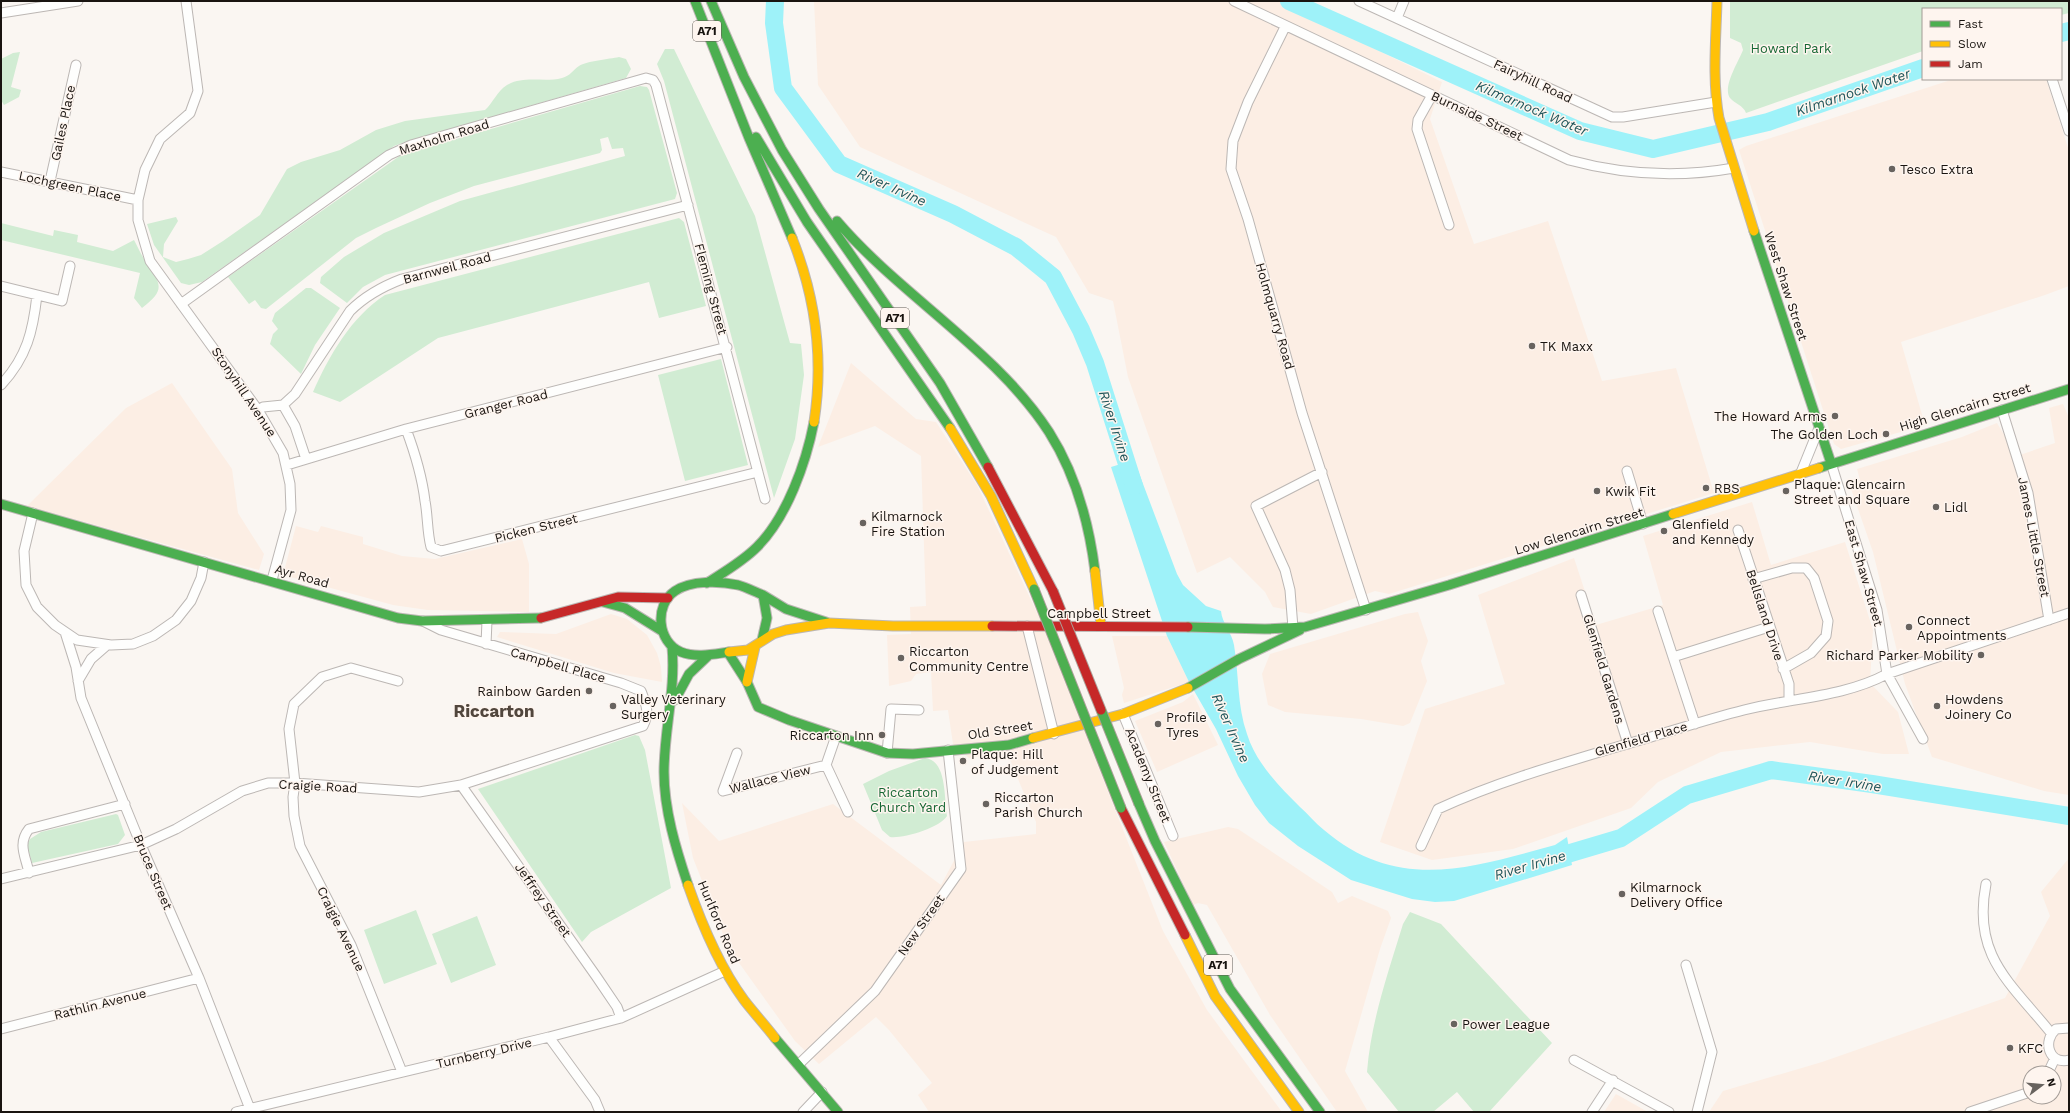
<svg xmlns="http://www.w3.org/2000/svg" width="2070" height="1113" viewBox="0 0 2070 1113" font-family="'Work Sans',sans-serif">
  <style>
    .built { fill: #fceee4; fill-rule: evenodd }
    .green { fill: #d1ecd3 }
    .water { fill: #9ef2f9 }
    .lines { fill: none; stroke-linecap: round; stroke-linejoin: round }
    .river { stroke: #9ef2f9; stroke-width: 18 }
    .street-casing { stroke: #bcb7b4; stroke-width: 11 }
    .fast-casing { stroke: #bcb7b4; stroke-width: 11 }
    .slow-casing { stroke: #bcb7b4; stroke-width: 11 }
    .jam-casing { stroke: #bcb7b4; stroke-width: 11 }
    .street { stroke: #fefefd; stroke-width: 9 }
    .fast { stroke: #4caf50; stroke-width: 9 }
    .slow { stroke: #ffc107; stroke-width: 9 }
    .jam { stroke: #c62828; stroke-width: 9 }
    .fast-bridge-casing { stroke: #aca099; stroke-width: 11; stroke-linecap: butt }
    .jam-bridge-casing { stroke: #aca099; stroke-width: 11; stroke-linecap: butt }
    .fast-bridge { stroke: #4caf50; stroke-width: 9 }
    .jam-bridge { stroke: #c62828; stroke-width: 9 }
    .poi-dot { fill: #68635f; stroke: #fef5ef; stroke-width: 1.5 }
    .labels { text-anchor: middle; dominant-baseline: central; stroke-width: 3; stroke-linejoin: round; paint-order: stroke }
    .shield { fill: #fef5ef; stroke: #5e5853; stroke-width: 1 }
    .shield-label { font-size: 12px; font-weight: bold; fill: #191410 }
    .park-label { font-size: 13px; fill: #166733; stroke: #fef5ef }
    .street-label { font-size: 13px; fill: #191410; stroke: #fef5ef }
    .poi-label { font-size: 13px; fill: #191410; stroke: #fef5ef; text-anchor: start }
    .water-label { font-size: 14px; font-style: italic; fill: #20565a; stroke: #fef5ef }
    .district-label { font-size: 17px; font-weight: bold; fill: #51463d; stroke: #fef5ef }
  </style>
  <rect width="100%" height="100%" fill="#faf6f2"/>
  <path class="built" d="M814 1H1278L1442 82 1430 119 1474 244 1548 221 1602 381 1676 368 1714 493 1389 594 1375 591 1311 614 1273 607 1265 592 1230 557 1197 573 1128 377 1113 301 1089 293 1056 237 860 147 818 85Z
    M1954 79H2046L2069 151V286L2045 295 1901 342 1925 425 1841 449 1834 444 1739 150 1746 146Z
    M851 363 916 419 936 422 977 485 1039 617 1163 931 1207 1010 1282 1112H929L918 1095 932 1083 889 1030 876 1017 819 1064 795 1041 737 960 723 934 693 858 682 803 719 841 833 804 941 885 964 842 1036 834V822L1008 755 997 754 969 758 953 744 948 710 933 711 931 672 916 674 911 681 889 686 887 635 911 634 910 607 926 606 921 456 875 426 818 447Z
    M172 383 232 469 238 513 264 554 259 570 27 506 126 408Z
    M2063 404 2069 418V795L2044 791 1932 757 1905 684 1873 552 1849 483 1860 480 1857 469 1962 437 1997 423 2017 456 2055 443 2049 408Z
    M1752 502 1771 565 1845 542 1873 630 1870 683 1898 712 1909 754H1883L1810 742 1721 752 1658 782 1631 808 1513 849 1432 860 1380 842 1425 709 1505 684 1478 595 1574 558 1596 625 1663 605 1643 536Z
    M296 526 318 532 321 526 363 537V544L402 556 435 559 522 539 529 564V612L428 610 393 605 283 575Z
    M1418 612 1428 641 1421 661 1427 681 1410 723 1403 726 1361 719 1285 712 1268 705 1262 674 1270 654 1405 614Z
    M611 614 627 619 647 635 657 653 661 667 662 682 614 673 497 637 500 632 556 634Z
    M1112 636H1167L1189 682 1124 703 1122 695 1124 688Z
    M1193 694 1218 745 1157 772 1135 721 1183 702Z
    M1228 827 1238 829 1332 892 1338 903 1352 896 1388 911 1391 918 1380 949 1345 1071 1368 1112H1337L1270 1015 1207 905 1198 903 1193 905 1164 842Z
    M2069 858V1112H1709L1723 1091 1822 1062 2005 998 2050 916 2041 892ZM2030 1073H2054V1097H2030Z
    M1616 1094 1648 1112H1604Z"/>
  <path class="green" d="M1730 1H2069V13L2061 15V9H1923V51L1746 113C1743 105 1735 104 1730 98 1722 87 1739 61 1743 50L1741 43 1730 38Z
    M665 49H674L755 216 790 343 801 344 804 375 795 439 774 498 664 81 657 64Z
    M20 52 11 87 21 90 19 97 4 105 1 100V59L13 53Z
    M619 57 626 59 631 69 626 78 405 142 394 146 202 282 189 285 181 283 154 245 147 224 176 217 178 221 164 244 163 257 176 262 188 259 201 255 223 241 260 215 287 169 301 162 340 150 376 130 405 121 485 110C493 103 497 91 507 85 525 75 544 83 562 78 570 76 573 70 579 66 587 61 609 59 619 57Z
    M640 86 647 87 649 90 677 193 675 199 385 275 363 287 347 303 320 283 321 277 344 257 384 233 460 201 625 156 623 148 612 149 608 137 600 139 602 150 600 153 474 186 430 203 376 228 356 238 266 309 261 308 255 300 249 304 228 277 401 155Z
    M679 218 684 222 706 306 659 318 649 282 438 338 340 402 313 392C329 356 351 317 385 295Z
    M1 223 53 236 54 230 78 235 77 242 113 251 134 240C138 247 141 255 146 262 162 285 165 290 142 308L134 298 140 273 1 240Z
    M306 288H311L340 308 315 345 301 374 270 344 273 334 278 329 272 321 275 313Z
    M721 359 748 465 685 481 658 375Z
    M635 735 639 736 645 750 671 888 591 932 582 942 478 789Z
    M925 758C947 760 944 798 947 816 940 828 902 839 890 837L882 830 863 784 889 771Z
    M116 814 118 815 125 835 118 844 32 863 27 845 30 839 41 832Z
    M416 910 437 964 384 984 364 930Z
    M1410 912 1441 924 1552 1043 1489 1112H1474L1457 1092 1433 1112H1399L1367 1072C1371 1021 1388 973 1403 924Z
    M477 916 496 965 451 983 432 934Z"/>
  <path class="water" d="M1134 460 1177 574 1183 585 1206 606 1221 611C1222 623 1232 633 1234 645 1239 674 1237 706 1247 734 1256 763 1279 786 1300 807 1308 814 1315 823 1324 830 1398 893 1471 868 1555 845L1567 837 1572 865 1454 901 1435 902 1412 899 1351 880 1298 846 1269 823 1255 805 1238 776 1216 729 1189 682 1167 636 1111 467Z"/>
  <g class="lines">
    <path class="river" d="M775 1 774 23 783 88 839 164 953 214 1016 247 1053 277 1081 330 1095 363 1134 486
      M1289 1 1580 131 1653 149 1768 122 1923 68
      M2061 33 2069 31
      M1547 860 1621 838 1687 795 1771 770 1872 784 2069 816"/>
    <g class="street-casing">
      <path id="street" d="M186 1 198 91 190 113 160 139 145 170 138 200V220L150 261 258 410 283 453 290 484 291 510 272 580
        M1234 1 1569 160C1624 175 1678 178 1734 168
        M1359 1 1612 117H1623L1716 102
        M1 13 78 1
        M1397 18 1404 1
        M1285 27 1248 102 1233 141 1231 169 1248 219 1302 413 1366 610
        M2052 79 2069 131
        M1432 95 1418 120 1417 129 1449 225
        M1 172 138 200
        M50 181 76 65
        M1 286 62 301 70 266
        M181 304 389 155 411 145 646 78 653 80 656 85 765 499
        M1 385C27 357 33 331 37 295
        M283 405 295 426 306 459
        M258 410 263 407 283 405 295 394 350 311C365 296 381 287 402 279L688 205
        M2002 410 2028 493 2049 620
        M406 429C415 453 422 476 425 501 428 517 427 532 431 547L441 551 758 472
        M1831 463 1877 610 1887 674 1923 739
        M287 465 406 429 727 347
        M1627 471 1643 524
        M1800 475 1819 428
        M33 513 24 551 26 585 37 607 55 625 77 640 111 645 133 644 153 636 176 620 191 601 201 578 204 562
        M1738 530 1789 684V701
        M1753 579 1792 568H1806L1814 578 1828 621 1826 636 1811 653 1783 669
        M1581 595 1628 744
        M1658 611 1695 724
        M1027 626 1054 734
        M1293 628 1290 590 1285 570 1256 506 1322 472
        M65 632 76 667 81 698 141 845 199 978 250 1109
        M486 644 487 621
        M1673 657 1769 627
        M78 681 91 659 107 645
        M398 681 351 668 322 677 294 704 289 729 295 783 293 797 294 816 300 846 351 945 402 1072
        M1123 714 1173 836
        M737 753 723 791 826 765 836 736
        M887 753 891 709 919 710
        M826 765 848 812
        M461 785 596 976 617 1007 621 1018
        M1421 846 1438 809C1499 781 1563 763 1627 744 1666 733 1704 720 1744 710 1791 698 1844 697 1887 674L2069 613
        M29 873C26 857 17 844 29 829L125 804
        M1 879 141 845 176 829 242 791 268 783H295L419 792 461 785 643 726C650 713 646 704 641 691L621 683 441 630 423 621
        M1986 884C1972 956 2010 982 2051 1033
        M1686 965 1712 1052 1697 1112
        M2069 1028 2056 1029C2042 1041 2049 1065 2069 1060
        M1 1029 199 978
        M549 1037 595 1100 600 1112
        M1574 1060 1669 1112
        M798 1065 875 991 961 869 948 750
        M2048 1073 2055 1058
        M236 1112 549 1037 621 1018 725 971
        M803 1112 822 1092
        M1592 1112 1613 1080
        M1970 1112 2030 1092"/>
    </g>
    <g class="fast-casing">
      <path id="fast" d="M695 1 749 138 792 238
        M711 1 744 77 782 150 819 209 940 383 988 467
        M756 137 807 222 950 428
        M837 221C900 295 997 351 1049 432 1075 473 1089 523 1095 571
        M1754 231 1831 463
        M1819 468 2069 389
        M1 504 398 618 422 621 541 618
        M707 583C724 572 742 562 757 547 787 517 806 463 814 422
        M763 595 786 609 826 622
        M603 602 625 608 662 631
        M1188 627 1265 629 1305 627 1449 585 1673 514
        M672 647C676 689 664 730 664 772 664 810 676 849 688 885
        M729 652C714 654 696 658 681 652 657 642 654 605 675 591 691 580 720 581 738 585 746 587 755 592 763 595L767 618 762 640
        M729 654 747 682 758 707 789 720 887 753 913 754 1009 745 1033 738
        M1188 688 1239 659 1300 630
        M675 700 689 674 709 655
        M1139 804 1155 841 1230 989 1320 1112
        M775 1038 838 1112"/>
    </g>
    <g class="slow-casing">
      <path id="slow" d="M1717 1C1716 40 1712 79 1719 118L1754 231
        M792 238C816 298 824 358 814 422
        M950 428 991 496 1034 589
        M1673 514 1819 468
        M1095 571 1101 625
        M729 652 748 650 773 634 786 630 829 623 893 626H992
        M747 682 755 647
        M1033 738 1123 714 1188 688
        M688 885C702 925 719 966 744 1000 754 1013 765 1025 775 1038
        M1185 935 1215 996 1299 1112"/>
    </g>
    <g class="jam-casing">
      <path id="jam" d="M988 467 1053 591
        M541 618 618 597 668 598
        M992 626 1188 627
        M1121 808 1185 935"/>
    </g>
    <use href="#street" class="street"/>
    <use href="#fast" class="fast"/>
    <use href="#slow" class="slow"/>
    <use href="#jam" class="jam"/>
    <g class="fast-bridge-casing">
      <path id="fast-bridge" d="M1034 589 1121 808
        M1101 710 1139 804"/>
    </g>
    <g class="jam-bridge-casing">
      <path id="jam-bridge" d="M1053 591 1101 710"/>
    </g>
    <use href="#fast-bridge" class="fast-bridge"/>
    <use href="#jam-bridge" class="jam-bridge"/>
  </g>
  <g class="poi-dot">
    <circle cx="1892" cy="169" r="4"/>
    <circle cx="1532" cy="346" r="4"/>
    <circle cx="1835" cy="416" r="4"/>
    <circle cx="1886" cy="434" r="4"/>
    <circle cx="1706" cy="488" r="4"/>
    <circle cx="1597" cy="491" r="4"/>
    <circle cx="1786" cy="491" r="4"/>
    <circle cx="1936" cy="507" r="4"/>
    <circle cx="863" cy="523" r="4"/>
    <circle cx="1664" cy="531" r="4"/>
    <circle cx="1909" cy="627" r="4"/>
    <circle cx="1981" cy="655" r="4"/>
    <circle cx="901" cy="658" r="4"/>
    <circle cx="589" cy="691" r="4"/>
    <circle cx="613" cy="706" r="4"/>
    <circle cx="1937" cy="706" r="4"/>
    <circle cx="1158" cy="724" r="4"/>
    <circle cx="882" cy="735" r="4"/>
    <circle cx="963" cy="761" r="4"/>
    <circle cx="986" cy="804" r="4"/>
    <circle cx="1622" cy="894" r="4"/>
    <circle cx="1454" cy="1024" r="4"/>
    <circle cx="2010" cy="1048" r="4"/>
  </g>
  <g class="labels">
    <g class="shield">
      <rect x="693" y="21" width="28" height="20" rx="3"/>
      <rect x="881" y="308" width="28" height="20" rx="3"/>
      <rect x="1204" y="955" width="28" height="20" rx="3"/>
    </g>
    <g class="shield-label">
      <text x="707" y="31">A71</text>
      <text x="895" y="318">A71</text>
      <text x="1218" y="965">A71</text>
    </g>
    <g class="park-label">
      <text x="1791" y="48">Howard Park</text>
      <text x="908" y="792">Riccarton<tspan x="908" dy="15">Church Yard</tspan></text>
    </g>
    <g class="street-label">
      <text transform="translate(1533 81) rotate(25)">Fairyhill Road</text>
      <text transform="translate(1477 116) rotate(25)">Burnside Street</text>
      <text transform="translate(63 123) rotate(-78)">Gailes Place</text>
      <text transform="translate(444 137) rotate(-17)">Maxholm Road</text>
      <text transform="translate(70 186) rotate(12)">Lochgreen Place</text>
      <text transform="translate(447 268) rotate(-15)">Barnweil Road</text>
      <text transform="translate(1786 286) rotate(72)">West Shaw Street</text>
      <text transform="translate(711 289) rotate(75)">Fleming Street</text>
      <text transform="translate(1275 316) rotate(74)">Holmquarry Road</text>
      <text transform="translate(244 392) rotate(56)">Stonyhill Avenue</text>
      <text transform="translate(506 404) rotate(-14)">Granger Road</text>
      <text transform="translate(1965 407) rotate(-17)">High Glencairn Street</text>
      <text transform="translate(536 528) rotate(-14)">Picken Street</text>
      <text transform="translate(1579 531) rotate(-17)">Low Glencairn Street</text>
      <text transform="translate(2034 537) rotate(79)">James Little Street</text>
      <text transform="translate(1864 573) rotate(74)">East Shaw Street</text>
      <text transform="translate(302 576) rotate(16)">Ayr Road</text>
      <text x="1099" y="613">Campbell Street</text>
      <text transform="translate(1765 615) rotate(72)">Bellsland Drive</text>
      <text transform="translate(558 665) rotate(16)">Campbell Place</text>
      <text transform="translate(1604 669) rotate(73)">Glenfield Gardens</text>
      <text transform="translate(1000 730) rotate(-9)">Old Street</text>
      <text transform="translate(1641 739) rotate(-16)">Glenfield Place</text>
      <text transform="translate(1148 775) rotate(68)">Academy Street</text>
      <text transform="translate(770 779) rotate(-14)">Wallace View</text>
      <text transform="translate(318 786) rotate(3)">Craigie Road</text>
      <text transform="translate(153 872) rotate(67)">Bruce Street</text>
      <text transform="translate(543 900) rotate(55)">Jeffrey Street</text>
      <text transform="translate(719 922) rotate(67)">Hurlford Road</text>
      <text transform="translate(921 925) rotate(-55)">New Street</text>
      <text transform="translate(341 929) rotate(64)">Craigie Avenue</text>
      <text transform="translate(100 1004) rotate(-14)">Rathlin Avenue</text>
      <text transform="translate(484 1053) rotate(-13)">Turnberry Drive</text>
    </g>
    <g class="poi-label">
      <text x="1900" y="169">Tesco Extra</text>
      <text x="1540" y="346">TK Maxx</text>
      <text x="1827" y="416" text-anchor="end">The Howard Arms</text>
      <text x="1878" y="434" text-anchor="end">The Golden Loch</text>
      <text x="1794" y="484">Plaque: Glencairn<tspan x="1794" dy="15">Street and Square</tspan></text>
      <text x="1714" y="488">RBS</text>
      <text x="1605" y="491">Kwik Fit</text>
      <text x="1944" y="507">Lidl</text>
      <text x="871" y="516">Kilmarnock<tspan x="871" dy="15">Fire Station</tspan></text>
      <text x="1672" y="524">Glenfield<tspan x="1672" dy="15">and Kennedy</tspan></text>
      <text x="1917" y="620">Connect<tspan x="1917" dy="15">Appointments</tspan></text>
      <text x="909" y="651">Riccarton<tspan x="909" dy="15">Community Centre</tspan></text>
      <text x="1973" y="655" text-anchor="end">Richard Parker Mobility</text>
      <text x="581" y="691" text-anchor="end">Rainbow Garden</text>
      <text x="621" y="699">Valley Veterinary<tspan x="621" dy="15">Surgery</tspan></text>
      <text x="1945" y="699">Howdens<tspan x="1945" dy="15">Joinery Co</tspan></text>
      <text x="1166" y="717">Profile<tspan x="1166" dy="15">Tyres</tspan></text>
      <text x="874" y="735" text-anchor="end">Riccarton Inn</text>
      <text x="971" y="754">Plaque: Hill<tspan x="971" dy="15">of Judgement</tspan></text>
      <text x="994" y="797">Riccarton<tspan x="994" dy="15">Parish Church</tspan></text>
      <text x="1630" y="887">Kilmarnock<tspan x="1630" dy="15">Delivery Office</tspan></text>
      <text x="1462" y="1024">Power League</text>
      <text x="2018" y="1048">KFC</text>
    </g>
    <g class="water-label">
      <text transform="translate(1853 92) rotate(-19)">Kilmarnock Water</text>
      <text transform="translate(1532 108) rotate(23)">Kilmarnock Water</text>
      <text transform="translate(892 187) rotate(24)">River Irvine</text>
      <text transform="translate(1115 426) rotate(72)">River Irvine</text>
      <text transform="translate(1231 728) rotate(66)">River Irvine</text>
      <text transform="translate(1845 781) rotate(9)">River Irvine</text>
      <text transform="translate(1530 865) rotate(-16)">River Irvine</text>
    </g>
    <g class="district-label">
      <text x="494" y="711">Riccarton</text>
    </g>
  </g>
  <rect width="2070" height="1113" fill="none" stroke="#191410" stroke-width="4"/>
  <rect x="1922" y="8" width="140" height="72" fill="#fef5ef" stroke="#a29b96"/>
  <rect x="1930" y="21" width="20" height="6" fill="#4caf50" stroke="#a29b96"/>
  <text x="1958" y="28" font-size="12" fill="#191410">Fast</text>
  <rect x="1930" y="41" width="20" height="6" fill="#ffc107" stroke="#a29b96"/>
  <text x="1958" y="48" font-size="12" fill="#191410">Slow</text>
  <rect x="1930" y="61" width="20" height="6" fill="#c62828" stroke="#a29b96"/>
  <text x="1958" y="68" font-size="12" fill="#191410">Jam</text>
  <g transform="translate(2042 1085) rotate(74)"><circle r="19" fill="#fef5ef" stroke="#a29b96"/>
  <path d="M0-3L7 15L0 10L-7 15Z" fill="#68635f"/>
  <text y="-6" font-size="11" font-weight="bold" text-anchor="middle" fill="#191410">N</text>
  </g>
</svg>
